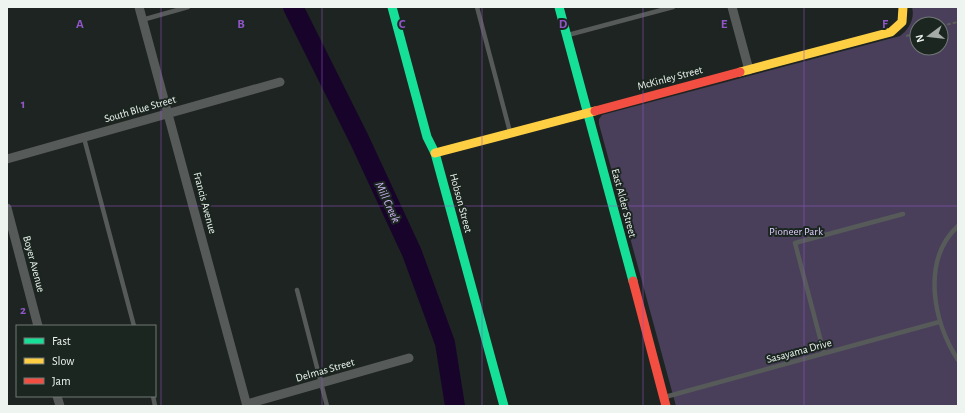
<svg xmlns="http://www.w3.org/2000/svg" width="965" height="413" viewBox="0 0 965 413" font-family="'Alegreya Sans',sans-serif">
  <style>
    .green { fill: #493f5b; fill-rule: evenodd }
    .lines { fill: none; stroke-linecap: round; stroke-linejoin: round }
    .river { stroke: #18042b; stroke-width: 20 }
    .path { stroke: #5a5d5b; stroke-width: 2; stroke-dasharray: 4 2; stroke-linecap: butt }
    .lane { stroke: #565a58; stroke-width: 4.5 }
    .street { stroke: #565a58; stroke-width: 9 }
    .fast { stroke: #16e098; stroke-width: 9 }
    .slow { stroke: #ffcf43; stroke-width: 9 }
    .jam { stroke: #f24e42; stroke-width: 9 }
    .grid { fill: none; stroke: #9254c9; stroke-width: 1; stroke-opacity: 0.55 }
    .labels { text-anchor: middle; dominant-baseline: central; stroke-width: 4; stroke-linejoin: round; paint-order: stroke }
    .street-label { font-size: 11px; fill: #eef5f1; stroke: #1c2621 }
    .park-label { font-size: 11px; fill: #dfccfd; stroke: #1c2621 }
    .water-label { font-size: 12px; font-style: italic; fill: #d3bafa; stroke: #1c2621 }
    .grid-label { font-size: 13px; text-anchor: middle; font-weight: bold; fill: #9254c9; stroke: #1c2621; stroke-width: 4; stroke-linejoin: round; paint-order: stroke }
  </style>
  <rect width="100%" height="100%" fill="#1e2421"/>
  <path class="green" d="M912 7H958V406H676L599 124V119L602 115 900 36C909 29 915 19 912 7ZM917 24H941V48H917Z"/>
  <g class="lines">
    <path class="river" d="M293 7 360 141 412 253 445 343 455 406"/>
    <path class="path" d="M941 26 958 22
      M906 36 917 33"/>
    <path class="lane" d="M477 7 510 132
      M142 20 188 7
      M568 35 673 7
      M84 138 134 326
      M958 226C921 260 933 322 958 360
      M297 290 327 406
      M824 353 795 243 903 214
      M153 396 155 406
      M665 397 939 322"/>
    <path class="street" d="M139 7 247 406
      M732 7 749 70
      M7 159 280 82
      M7 208 38 326
      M57 396 60 406
      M247 404 409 358"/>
    <path class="fast" d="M392 7 427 137 435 153 504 406
      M559 7 633 281"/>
    <path class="slow" d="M740 72 891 32 902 22 903 7
      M435 153 595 111"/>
    <path class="jam" d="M595 111 740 72
      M633 281 666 406"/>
  </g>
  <path class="grid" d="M161 7V406M322 7V406M482 7V406M643 7V406M804 7V406M7 206H958"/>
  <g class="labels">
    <g class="street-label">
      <text transform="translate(670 78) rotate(-15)">McKinley Street</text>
      <text transform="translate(140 109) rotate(-16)">South Blue Street</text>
      <text transform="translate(205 203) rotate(75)">Francis Avenue</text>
      <text transform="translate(461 203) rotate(75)">Hobson Street</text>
      <text transform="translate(624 203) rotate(75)">East Alder Street</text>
      <text transform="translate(34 264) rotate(75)">Boyer Avenue</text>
      <text transform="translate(799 351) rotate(-15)">Sasayama Drive</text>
      <text transform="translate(325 370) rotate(-16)">Delmas Street</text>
    </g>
    <g class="park-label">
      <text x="796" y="231">Pioneer Park</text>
    </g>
    <g class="water-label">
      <text transform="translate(388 202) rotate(65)">Mill Creek</text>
    </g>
  </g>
  <g class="grid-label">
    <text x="80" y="28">A</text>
    <text x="241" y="28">B</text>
    <text x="402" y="28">C</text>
    <text x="563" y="28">D</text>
    <text x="724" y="28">E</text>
    <text x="885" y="28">F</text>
    <text x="23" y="108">1</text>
    <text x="23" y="314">2</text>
  </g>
  <rect width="965" height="413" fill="none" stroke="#eef5f1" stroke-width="16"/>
  <rect x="16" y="325" width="140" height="72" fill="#1c2621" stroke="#707974"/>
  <rect x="24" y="338" width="20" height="6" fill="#16e098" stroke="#707974"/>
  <text x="52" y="345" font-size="12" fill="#eef5f1">Fast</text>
  <rect x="24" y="358" width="20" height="6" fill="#ffcf43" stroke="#707974"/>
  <text x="52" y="365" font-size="12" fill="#eef5f1">Slow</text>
  <rect x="24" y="378" width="20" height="6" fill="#f24e42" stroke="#707974"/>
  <text x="52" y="385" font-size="12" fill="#eef5f1">Jam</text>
  <g transform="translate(929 36) rotate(255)"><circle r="19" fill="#1c2621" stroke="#707974"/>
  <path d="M0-3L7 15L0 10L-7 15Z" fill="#a5aca8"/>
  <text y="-6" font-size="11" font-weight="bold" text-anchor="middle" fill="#eef5f1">N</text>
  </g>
</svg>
